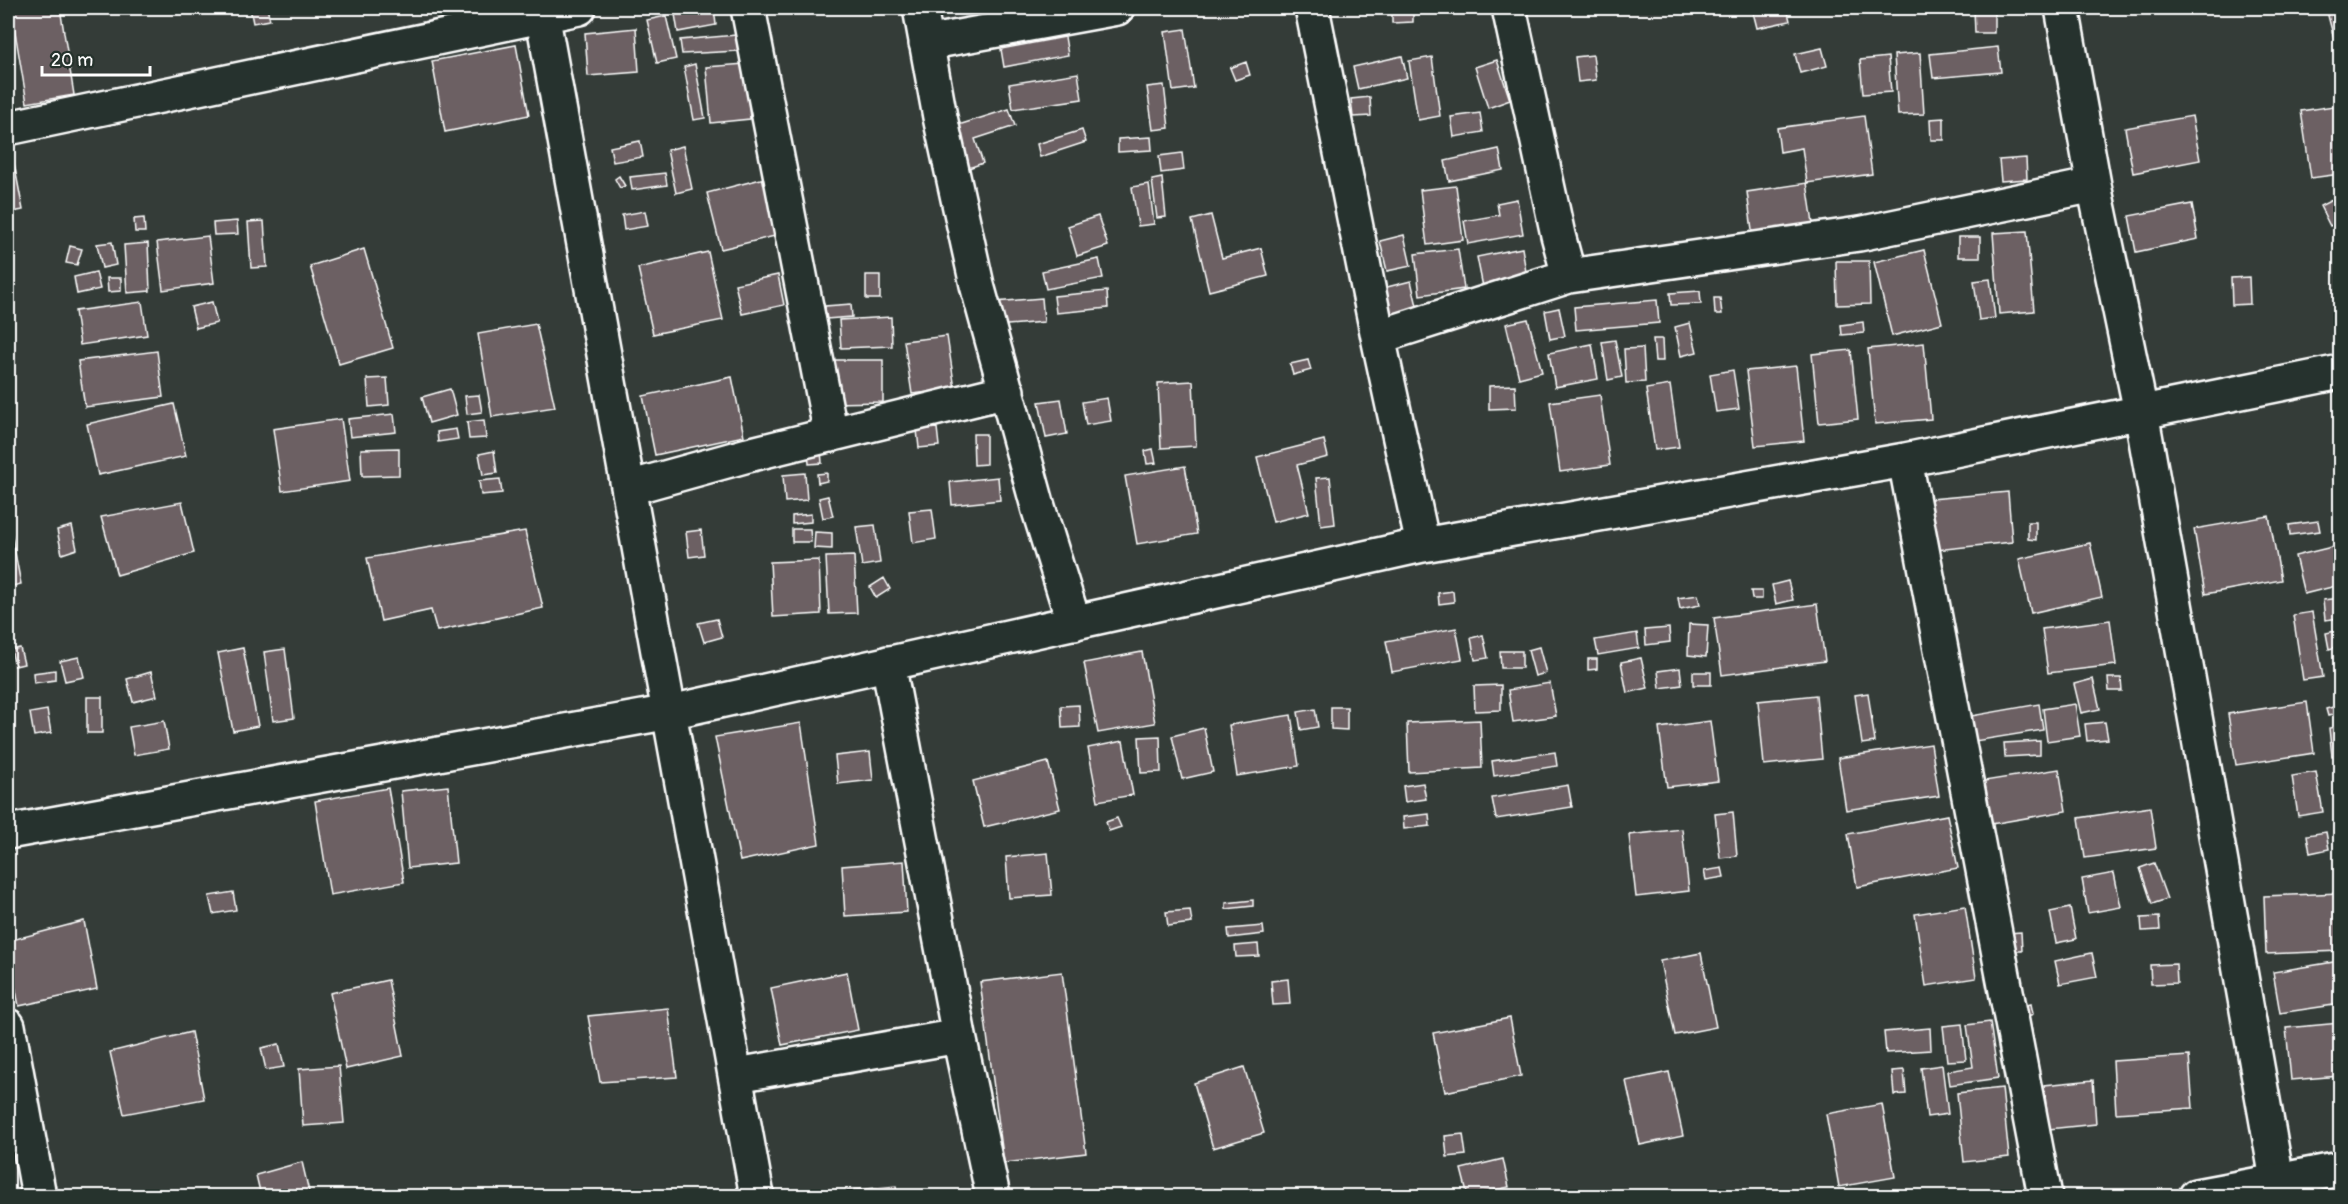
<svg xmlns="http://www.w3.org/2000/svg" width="2348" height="1204" viewBox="0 0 2348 1204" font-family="Pangolin,sans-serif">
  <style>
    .building { fill: #6c6163; stroke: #fff; stroke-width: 1.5 }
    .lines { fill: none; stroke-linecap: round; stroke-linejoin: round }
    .street-casing { stroke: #fff; stroke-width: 38 }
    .secondary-casing { stroke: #fff; stroke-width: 38 }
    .street { stroke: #26332d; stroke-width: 33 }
    .secondary { stroke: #26332d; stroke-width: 33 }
  </style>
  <rect width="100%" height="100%" fill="#343c38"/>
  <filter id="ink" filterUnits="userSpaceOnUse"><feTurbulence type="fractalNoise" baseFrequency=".0167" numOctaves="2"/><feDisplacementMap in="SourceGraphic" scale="12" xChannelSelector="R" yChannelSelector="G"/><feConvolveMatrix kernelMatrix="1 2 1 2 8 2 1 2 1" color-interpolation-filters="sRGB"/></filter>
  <g filter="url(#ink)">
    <path class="building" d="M11 8H60L74 95 27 103Z
      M250 8H267L270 20 253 23Z
      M674 8H714L716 25 678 32Z
      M1392 8H1413V22L1392 23Z
      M1752 8H1787L1790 21 1757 28Z
      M1845 8H1880L1846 11Z
      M1974 8H1994V33H1975Z
      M2326 8H2340V44L2336 46Z
      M666 16 676 59 657 63 647 20Z
      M636 28 639 72 588 76 585 33Z
      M1185 29 1194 88 1173 91 1165 32Z
      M736 35 738 51 682 54 680 40Z
      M1065 37 1068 55 1004 67 1001 49Z
      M516 45 529 115 445 132 432 61Z
      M1998 47 2001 72 1933 78 1930 54Z
      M1822 48 1827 66 1800 73 1795 54Z
      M1920 53 1924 114 1898 115 1894 55Z
      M1593 55 1596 80 1578 82 1575 57Z
      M1402 56 1407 78 1358 89 1353 67Z
      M1432 57 1440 116 1418 120 1409 61Z
      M1888 57 1891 92 1863 94 1860 60Z
      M1497 60 1510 100 1488 108 1475 67Z
      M1246 62 1250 75 1235 80 1230 68Z
      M695 64 705 118 694 120 684 67Z
      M745 64 750 119 711 123 706 67Z
      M1078 73 1082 99 1013 109 1009 84Z
      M1164 85 1169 128 1153 130 1147 87Z
      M1370 97 1371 116 1353 117 1351 99Z
      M2340 105V174L2311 178 2301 111Z
      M1009 109 1015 126 975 139 983 163 963 170 949 128Z
      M1480 113 1483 132 1454 137 1451 117Z
      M1864 116 1872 174 1807 183 1802 148 1780 152 1777 128Z
      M2192 116 2200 160 2133 173 2125 128Z
      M1944 118V140H1931L1930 119Z
      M1082 130 1086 142 1040 157 1037 144Z
      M1151 137 1152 150 1118 152V139Z
      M640 141 643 157 613 162 610 147Z
      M683 146 692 189 676 193 667 150Z
      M1499 149 1503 170 1449 181 1445 161Z
      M1182 153 1184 170 1161 173 1159 156Z
      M13 158 23 210 8 213V159Z
      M2026 158 2027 179 2001 181 1999 160Z
      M665 173 667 185 632 190 630 177Z
      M619 176 625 186 620 188 615 179Z
      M765 178 779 235 721 249 707 193Z
      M1162 178 1166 217 1157 218 1152 180Z
      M1807 183 1815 237 1754 246 1747 192Z
      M1149 184 1154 224 1138 226 1132 187Z
      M1456 186 1463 240 1427 245 1420 190Z
      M2340 196V221L2330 226 2320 206Z
      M1517 199 1523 234 1468 244 1464 221 1499 215 1497 203Z
      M2192 204 2198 239 2136 252 2129 216Z
      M645 211 648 226 624 230 622 215Z
      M1211 215 1222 258 1261 248 1268 276 1209 291 1192 220Z
      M1098 216 1108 246 1077 256 1068 226Z
      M144 218 145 232H135L134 219Z
      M237 221 238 234 214 235 213 223Z
      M264 221 267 267 251 268 248 222Z
      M2027 231 2034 311 1999 314 1993 233Z
      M1404 235 1411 266 1387 271 1380 241Z
      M208 236 214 283 163 290 157 242Z
      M1958 237H1980V257H1958Z
      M112 242 116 265 102 268 97 244Z
      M148 243 150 291 127 293 124 245Z
      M70 246 82 249 77 265 66 263Z
      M1522 248 1527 278 1483 287 1477 257Z
      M364 249 393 348 339 364 310 266Z
      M1458 249 1464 289 1420 295 1415 254Z
      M1924 250 1942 323 1892 336 1874 262Z
      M708 252 723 320 653 334 638 268Z
      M1099 259 1103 278 1046 289 1042 271Z
      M1836 261H1869L1870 304 1837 305Z
      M96 272 100 289 77 294 74 277Z
      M778 275 784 305 742 314 735 284Z
      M866 275H880V299H866Z
      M2249 277 2250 304 2232 305 2231 278Z
      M107 278H121V291L108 292Z
      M1990 279 1995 318 1979 320 1974 281Z
      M1411 281 1418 310 1390 316 1383 288Z
      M1107 291 1108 308 1056 313 1054 296Z
      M1700 291 1701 304 1671 305 1670 293Z
      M1042 298 1044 322 996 326 994 302Z
      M1714 298H1720L1722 314H1715Z
      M1657 300 1659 323 1576 330 1574 307Z
      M142 302 147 335 80 345 75 311Z
      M212 302 217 323 196 328 191 307Z
      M851 304 852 317 826 319 825 306Z
      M1559 308 1565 336 1550 339 1545 311Z
      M891 317 892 346 841 348 839 320Z
      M1528 319 1542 372 1519 378 1506 324Z
      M1863 322 1864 333 1842 335 1841 325Z
      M1690 323 1697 352 1681 356 1675 327Z
      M536 324 555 407 492 417 478 334Z
      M947 336 955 389 912 394 904 341Z
      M1653 339H1662L1663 361H1655Z
      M1615 340 1622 377 1608 380 1602 342Z
      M1924 343 1931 419 1875 424 1868 349Z
      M1592 344 1598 379 1555 387 1549 353Z
      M1643 348 1645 382 1626 383 1624 349Z
      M1851 350 1858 419 1819 423 1812 354Z
      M157 351 163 397 85 407 78 361Z
      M832 360H883V402L833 403Z
      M1308 360 1311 370 1293 375 1290 364Z
      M1796 366 1804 441 1755 446 1746 371Z
      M1733 370 1739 409 1716 412 1710 374Z
      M732 377 744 436 655 455 643 396Z
      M387 378 389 405 369 407 367 379Z
      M1193 381 1196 446 1161 448 1158 383Z
      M1515 385 1516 408 1489 409V386Z
      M1670 385 1679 447 1655 450 1646 389Z
      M450 389 457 415 429 423 422 397Z
      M479 395 482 412 467 414 465 396Z
      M1600 395 1610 465 1560 472 1550 402Z
      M1107 398 1111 421 1086 425 1082 402Z
      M1061 399 1067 434 1046 438 1039 402Z
      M174 404 186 456 98 475 87 424Z
      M394 414 396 432 350 437 348 419Z
      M341 419 350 481 282 491 273 429Z
      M484 420 486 438 469 439 467 422Z
      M937 428 939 446 919 448 917 430Z
      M456 429 458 439 438 442 437 432Z
      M973 434H986V464L974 465Z
      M1324 440 1328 457 1297 465 1309 513 1273 522 1257 457Z
      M399 448V475L362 476 361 449Z
      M1153 449 1156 463 1147 464 1145 451Z
      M808 450H821L822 463 809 464Z
      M494 451 497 473 483 475 479 454Z
      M1185 466 1197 534 1137 544 1125 476Z
      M805 473 807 500 785 502 783 475Z
      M827 473V481L818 483 817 474Z
      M998 477 1000 500 952 505 950 482Z
      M1330 477 1335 524 1321 526 1316 478Z
      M500 479 502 493 481 495 479 481Z
      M2008 492 2012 542 1936 550 1931 499Z
      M828 496 833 516 823 518 819 498Z
      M182 502 194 553 117 575 101 517Z
      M932 509 936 539 913 543 909 511Z
      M811 514V522L792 524V516Z
      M8 516 21 584 8 587Z
      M2269 516 2281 580 2205 594 2194 529Z
      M2318 521 2320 531 2290 535 2289 525Z
      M2028 522H2036V540L2028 539Z
      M875 525 880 563 862 566 856 527Z
      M72 526 77 549 62 554 57 530Z
      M792 529H810L811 542H792Z
      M701 530 704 555 689 557 686 532Z
      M525 531 543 608 437 631 431 610 381 621 367 558Z
      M815 532 832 533V549L814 548Z
      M2090 543 2102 597 2031 613 2019 559Z
      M2340 545V585L2304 594 2295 556Z
      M854 556 857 613 829 614 826 557Z
      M819 560 821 614 773 617 770 562Z
      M884 578 890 589 876 598 870 587Z
      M1788 581 1793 600 1776 604 1772 585Z
      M1453 591 1454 602 1439 604 1438 593Z
      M1751 591H1762V599H1752Z
      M1698 595 1700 605 1680 609 1678 598Z
      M2340 598V618L2325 620 2323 600Z
      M1817 604 1825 661 1722 675 1714 618Z
      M2312 612 2323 677 2303 680 2293 615Z
      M717 619 722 637 704 642 698 623Z
      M2110 620 2116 665 2048 673 2042 629Z
      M1689 624 1708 625 1706 657 1688 655Z
      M1456 628 1462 659 1392 672 1386 641Z
      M1669 628 1670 642 1646 645 1645 630Z
      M2340 630V646L2329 649 2326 633Z
      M1637 633 1639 648 1598 655 1595 640Z
      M1483 635 1488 658 1475 660 1471 638Z
      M1539 647 1546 673 1535 676 1528 650Z
      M20 648 24 664 15 666 11 650Z
      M243 648 258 726 233 731 218 653Z
      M285 649 294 718 273 721 264 652Z
      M1500 651H1522V668H1501Z
      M1142 652 1155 723 1098 733 1084 663Z
      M79 657 84 677 65 681 60 661Z
      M1641 658 1648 688 1627 693 1621 662Z
      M1588 659H1597V669L1588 670Z
      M1680 668 1682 685 1660 688 1658 671Z
      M55 670V680L34 683 33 673Z
      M151 672 157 696 133 702 127 679Z
      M1693 672H1711V685H1693Z
      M2108 678H2121L2122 691H2109Z
      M2093 679 2100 709 2081 713 2074 684Z
      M1550 683 1556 716 1513 722 1508 690Z
      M1501 685V710L1475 711 1474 686Z
      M1868 693 1875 742 1862 744 1855 695Z
      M1816 695 1822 759 1764 765 1758 701Z
      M87 697H102V733H87Z
      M2307 702 2314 753 2236 765 2228 714Z
      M2039 704 2043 730 1975 741 1971 716Z
      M2075 704 2080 736 2047 741 2043 709Z
      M1079 705 1080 727 1062 728 1061 706Z
      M2340 705V713L2328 716 2326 709Z
      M1331 707H1347V730L1331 729Z
      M1315 709 1318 727 1301 730 1298 712Z
      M47 710 51 733 34 736 30 713Z
      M1291 715 1299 766 1237 776 1229 725Z
      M1480 720 1482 768 1409 772 1407 723Z
      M164 721 169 749 134 755 129 727Z
      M1710 721 1718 781 1667 787 1659 728Z
      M2105 722 2108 739 2087 741 2085 724Z
      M801 723 819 844 740 861 715 737Z
      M2340 726V755L2332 756 2329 728Z
      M1204 728 1213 772 1182 779 1172 736Z
      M1160 736 1161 772 1141 773 1139 737Z
      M1123 741 1133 795 1098 801 1088 748Z
      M2040 741V755L2005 757 2004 743Z
      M1931 744 1939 796 1846 810 1838 758Z
      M870 752 873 780 838 784 835 756Z
      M1555 752 1557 766 1494 776 1492 761Z
      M1048 762 1060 809 984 827 973 781Z
      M2059 769 2066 811 1986 825 1978 782Z
      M2316 772 2323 812 2298 816 2292 776Z
      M1423 783 1426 799 1405 802 1403 786Z
      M1568 785 1572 807 1496 819 1492 798Z
      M448 786 456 863 408 868 401 791Z
      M388 788 404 882 330 895 315 801Z
      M2150 807 2156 848 2085 858 2079 818Z
      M1733 812 1737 856 1720 858 1715 814Z
      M1429 814 1430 826 1404 829 1403 817Z
      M1947 815 1958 868 1857 887 1848 834Z
      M1117 818 1121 827 1109 831 1106 822Z
      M1682 829 1689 891 1636 897 1629 835Z
      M2326 832 2329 849 2310 853 2307 835Z
      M1048 853 1052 895 1009 898 1006 857Z
      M904 861 907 912 845 916 842 866Z
      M2154 863 2167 899 2152 904 2140 868Z
      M1722 868 1724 877 1706 880 1704 871Z
      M2114 873 2121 907 2088 913 2082 879Z
      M233 892 236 910 213 914 209 896Z
      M2340 893V951L2266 954 2264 896Z
      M1253 900V906L1226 909V903Z
      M1965 906 1976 978 1926 986 1915 914Z
      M2070 908 2076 939 2056 943 2050 912Z
      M1190 910 1192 923 1168 926 1166 912Z
      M2159 917 2160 930 2142 931 2141 918Z
      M84 921 97 989 19 1006 8 951V941Z
      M1263 926 1264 934 1229 938 1228 929Z
      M2021 932 2022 951H2009L2008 933Z
      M1258 944 1259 956 1236 957 1235 946Z
      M1701 953 1716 1027 1675 1035 1660 961Z
      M2092 953 2097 977 2060 984 2055 961Z
      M2340 961V1004L2280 1013 2273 972Z
      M2176 964 2177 983 2151 984 2150 965Z
      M847 972 858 1030 782 1045 771 988Z
      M1062 972 1086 1153 1004 1163 980 982Z
      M1288 979 1290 1004 1273 1005 1271 981Z
      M388 980 403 1056 346 1069 330 993Z
      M2031 1004 2033 1014 2026 1017 2023 1006Z
      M668 1008 677 1077 600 1082 588 1016Z
      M1510 1018 1521 1076 1445 1092 1433 1033Z
      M1990 1022 1998 1078 1950 1085 1948 1071 1973 1067 1967 1025Z
      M2340 1023V1076L2291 1080 2286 1028Z
      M1962 1024 1966 1060 1947 1061 1943 1026Z
      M1930 1028 1931 1050 1886 1053 1884 1032Z
      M191 1032 204 1099 124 1114 110 1052Z
      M279 1044 284 1067 266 1070 261 1048Z
      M2189 1056 2193 1108 2116 1113 2113 1061Z
      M1942 1065 1948 1114 1927 1117 1921 1068Z
      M339 1066 344 1123 303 1126 299 1069Z
      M1244 1067 1264 1133 1213 1148 1194 1083Z
      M1904 1070 1906 1094 1894 1095 1892 1071Z
      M1669 1072 1683 1136 1640 1145 1626 1081Z
      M2093 1080 2096 1124 2049 1129 2044 1085Z
      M2002 1088 2009 1157 1964 1162 1957 1093Z
      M1882 1104 1895 1177 1839 1187 1826 1114Z
      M1463 1134 1466 1155 1447 1157 1445 1136Z
      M1503 1159 1509 1187 1468 1196 1461 1169Z
      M302 1162 310 1196H261L256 1175Z
      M896 1186 897 1196H826V1193Z"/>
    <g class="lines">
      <g class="street-casing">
        <path id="street" d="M541 8 757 1196
          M748 8 831 435
          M920 8 940 117 977 285 1038 507 1074 623
          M1312 8 1378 337 1423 545
          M2062 8 2094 185 2141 412 2280 1196
          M926 43 1117 8
          M8 128 579 8
          M1569 276 1859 234 2094 185
          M1378 337 1569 276 1558 235 1509 8
          M1905 460 2045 1196
          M629 488 748 455 1007 391
          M888 663 959 1036 993 1196
          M8 832 670 712 1423 545 1905 460 2340 372
          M8 1026 39 1196
          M737 1075 959 1036"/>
      </g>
      <g class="secondary-casing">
        <path id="secondary" d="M2196 1196 2340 1169"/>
      </g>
      <use href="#street" class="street"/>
      <use href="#secondary" class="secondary"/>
    </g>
  </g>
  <rect width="2348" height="1204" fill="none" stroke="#26332d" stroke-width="30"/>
  <rect x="15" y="15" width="2318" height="1174" fill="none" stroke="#fff" stroke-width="2" filter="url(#ink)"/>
  <path d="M42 66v9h108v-9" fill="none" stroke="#ffffff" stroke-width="3"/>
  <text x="51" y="66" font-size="18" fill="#ffffff" stroke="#26332d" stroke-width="4.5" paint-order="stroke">20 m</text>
</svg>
